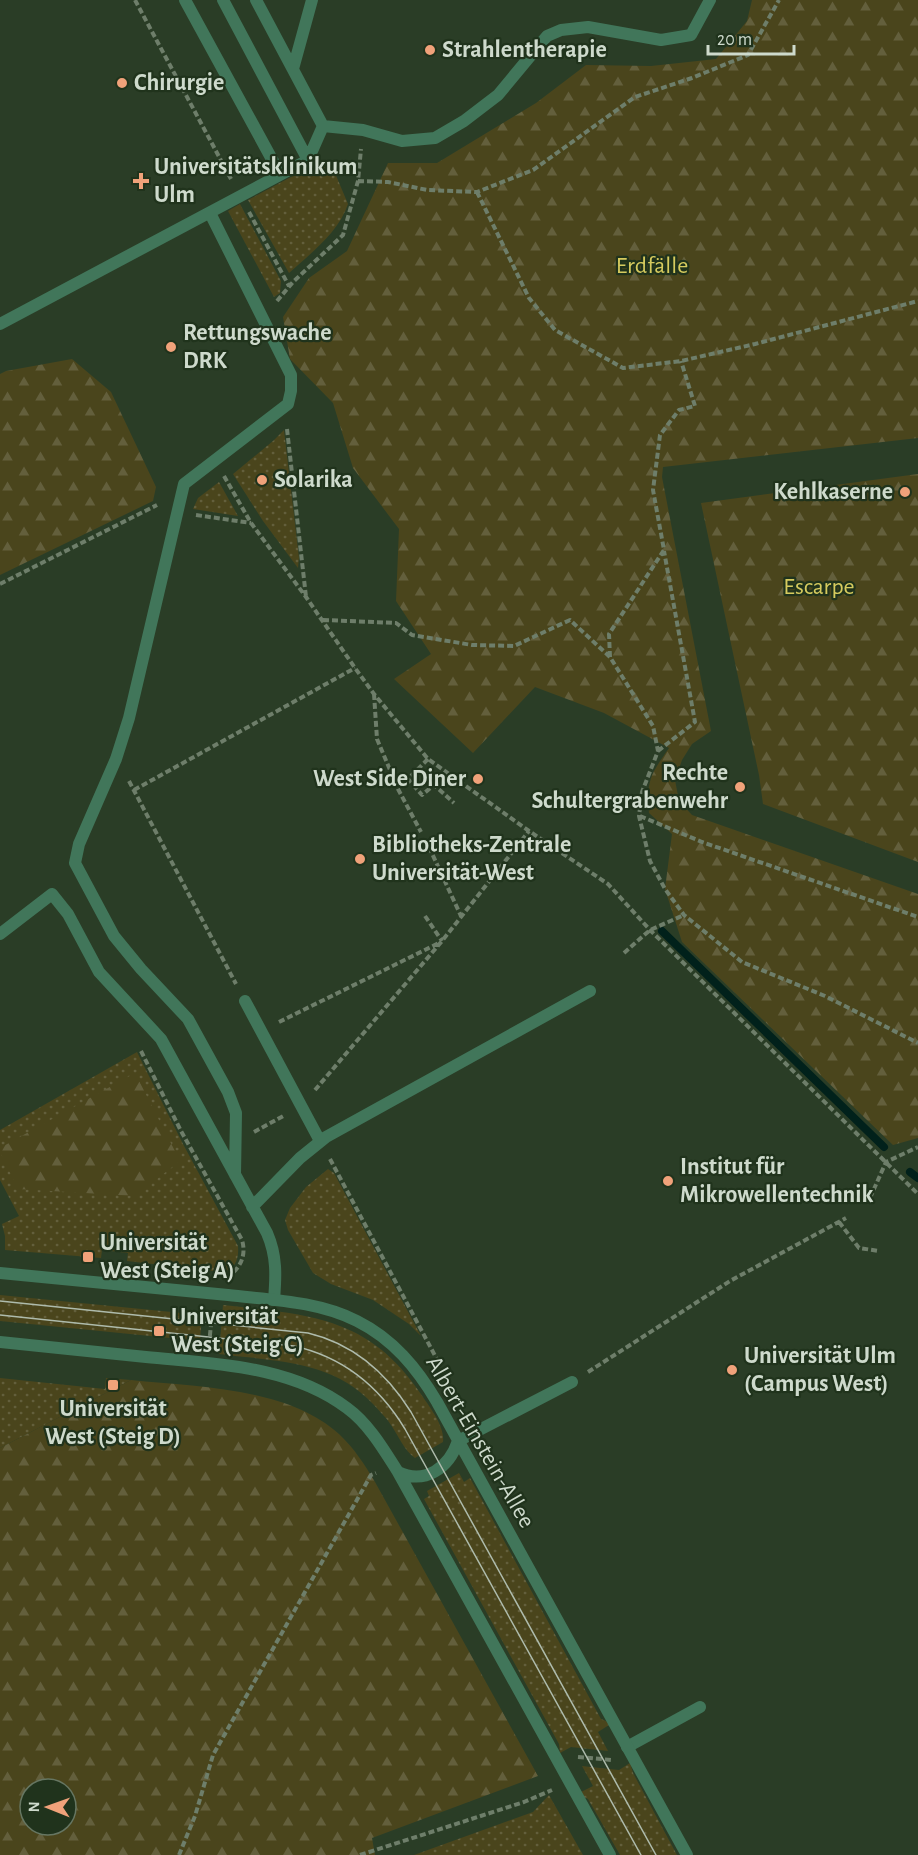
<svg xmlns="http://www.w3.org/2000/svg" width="918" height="1855" viewBox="0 0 918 1855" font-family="'Alegreya Sans',sans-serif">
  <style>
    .grass { fill: url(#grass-dots) }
    .forest { fill: url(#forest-firs); fill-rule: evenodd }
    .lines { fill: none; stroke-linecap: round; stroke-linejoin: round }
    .stream { stroke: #01211b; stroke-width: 8 }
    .path { stroke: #6e7e6a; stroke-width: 4; stroke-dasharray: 6 3; stroke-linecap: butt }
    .service { stroke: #41765a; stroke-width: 12 }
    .tertiary { stroke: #41765a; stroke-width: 12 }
    .tram { stroke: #aebbac; stroke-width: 1.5 }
    .poi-dot { fill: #f0a27a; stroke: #20331c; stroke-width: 2 }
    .labels { text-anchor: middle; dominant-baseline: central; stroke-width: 4.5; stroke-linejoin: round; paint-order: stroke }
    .poi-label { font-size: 24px; font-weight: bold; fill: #cedacc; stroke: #20331c; text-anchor: start }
    .park-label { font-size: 24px; fill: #d6cb5e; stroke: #20331c }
    .street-label { font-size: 24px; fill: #cedacc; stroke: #20331c }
  </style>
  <defs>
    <pattern id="grass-dots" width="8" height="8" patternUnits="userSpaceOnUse" patternTransform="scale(1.5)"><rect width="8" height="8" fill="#4a451c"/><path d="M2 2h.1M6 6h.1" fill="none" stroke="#635f3c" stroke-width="1.8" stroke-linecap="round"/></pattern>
    <pattern id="forest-firs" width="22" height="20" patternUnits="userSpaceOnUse" patternTransform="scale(1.5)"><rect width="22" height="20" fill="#4a451c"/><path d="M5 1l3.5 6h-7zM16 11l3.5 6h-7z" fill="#635f3c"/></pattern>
  </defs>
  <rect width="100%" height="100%" fill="#2a3d26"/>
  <path class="grass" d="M321 161 332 166 348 204C339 232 310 254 289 273L248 200Z
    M240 204 281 281 280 293 274 297 228 211Z
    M284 430 299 558 298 568 263 521 233 474 273 441Z
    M219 482 238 516 193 509 198 498Z
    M137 1052 183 1144 238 1246C239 1258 236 1270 222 1272L127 1261 128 1253 102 1250 101 1258 5 1250V1236L2 1224 19 1216 0 1180V1130Z
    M328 1169 334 1173 421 1336 409 1324 373 1300 331 1284 313 1273 288 1230 285 1220 290 1208 306 1187Z
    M0 1295 202 1315 200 1341 0 1321Z
    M223 1305C311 1315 370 1316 423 1397 431 1409 445 1427 443 1442L415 1458C404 1450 399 1437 391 1425 386 1417 379 1411 373 1404 333 1360 273 1361 219 1354Z
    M0 1378 105 1389 106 1378 131 1380 0 1448Z
    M459 1473 464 1482 470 1478 601 1719 606 1721 609 1725 598 1732 608 1751 571 1747 560 1753 559 1744 424 1499 429 1496 427 1491Z
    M630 1763 633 1773 677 1855H620L588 1799 584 1797 581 1792 593 1786 582 1766 619 1770Z
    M549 1795 583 1855H414L533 1812Z"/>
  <path class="forest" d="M752 0H918V438L663 467 662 477 711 731 692 744 682 760 675 780 679 801 692 815 918 894V1138L893 1145 682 942 665 889 672 834 649 813C646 780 651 774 669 748L604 713 535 687 473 753 394 679 431 654 396 601 399 529 353 468 333 403 290 359 283 317 309 278 347 251 388 163H437L536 103 586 65 651 66 716 59 747 21Z
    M72 359 111 392 156 487 153 501 0 575V374L6 371Z
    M918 474V862L763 804 759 775 701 503Z
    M135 1073 180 1161 135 1196 18 1189 0 1152V1148Z
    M131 1380C197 1387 287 1387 339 1434 354 1448 365 1465 375 1482L538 1776 372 1838 375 1855H0V1448ZM30 1789H66V1825H30Z"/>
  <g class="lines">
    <path class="stream" d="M662 931 884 1147
      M910 1172 918 1178"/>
    <path class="path" d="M135 0 231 179
      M358 181 388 182 427 190 477 192 533 170 635 97 692 78 748 55 779 0
      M477 192 529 298 555 330 623 368 681 361 755 344 918 301
      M249 212 289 286
      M277 301 293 282 343 235 358 181 361 149
      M287 429 306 597
      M224 476 251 523 306 597 355 668 374 694 428 759 529 831 608 884 650 930 918 1194
      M196 515 251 523
      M0 584 157 505
      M323 620 396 623 412 635 472 645 514 646 570 620 610 657 653 726 658 751 642 792 639 816 650 861 665 889 684 915 742 962 825 996 918 1043
      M610 657 609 634 664 550 653 490 660 435 679 410 695 406 681 361
      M374 694 377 739 398 789 421 832
      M658 751 695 722 664 551
      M428 759 408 779 422 795 434 785 454 803
      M129 781 236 984
      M134 790 355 668
      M640 816 702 842 918 917
      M429 847 461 916
      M425 916 442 941
      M624 953 650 930 684 915
      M279 1022 439 943
      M141 1051 181 1131 242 1240C246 1253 242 1266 231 1274
      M315 1090 442 941 529 831
      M254 1132 285 1115
      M330 1159 440 1365
      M870 1198 886 1162 918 1147
      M839 1222 859 1248 879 1251
      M209 1345 212 1314
      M588 1372 730 1281 846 1218
      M578 1757 612 1760
      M179 1855 195 1816 213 1755 371 1475 376 1473
      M360 1855 524 1802 552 1790"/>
    <path class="service" d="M185 0 280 174
      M223 0 308 160
      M256 0 323 126
      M293 69 312 0
      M323 126 363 130 402 141 435 138 464 121 498 95 547 36 561 30 588 27 661 40 691 35 710 0
      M210 213 291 375V391L288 404 184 484 129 718 116 759 79 844 75 863 114 936 141 969 188 1019 228 1092 236 1113 235 1175
      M0 324 308 160 323 126
      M0 934 52 894 68 914 99 972 161 1039 267 1233C277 1256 276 1276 274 1300
      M245 1001 320 1141
      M252 1207 300 1158 326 1137 590 991
      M458 1441 572 1382
      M627 1747 700 1707"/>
    <path class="tertiary" d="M0 1273C76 1281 152 1287 228 1295 271 1300 318 1301 357 1321 393 1339 417 1368 437 1402L687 1855
      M0 1342C49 1347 97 1352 146 1357 214 1364 290 1365 347 1408 369 1424 384 1450 398 1472L610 1855
      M398 1472C425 1485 449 1468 458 1441"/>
    <path class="tram" d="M0 1301 308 1333C354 1344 386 1372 411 1412L656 1855
      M0 1315 294 1346C343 1357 379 1386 405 1429L641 1855"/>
  </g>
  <g class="poi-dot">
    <circle cx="430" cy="50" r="6"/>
    <circle cx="122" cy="83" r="6"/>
    <path d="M138 172h6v6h6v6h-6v6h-6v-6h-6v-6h6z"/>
    <circle cx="171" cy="347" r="6"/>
    <circle cx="262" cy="480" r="6"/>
    <circle cx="905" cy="492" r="6"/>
    <circle cx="478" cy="779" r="6"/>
    <circle cx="740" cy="787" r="6"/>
    <circle cx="360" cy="859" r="6"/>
    <circle cx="668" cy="1181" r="6"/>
    <rect x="82" y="1251" width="12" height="12" rx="3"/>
    <rect x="153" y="1325" width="12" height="12" rx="3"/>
    <circle cx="732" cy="1370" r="6"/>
    <rect x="107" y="1379" width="12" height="12" rx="3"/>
  </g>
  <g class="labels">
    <g class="poi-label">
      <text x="442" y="50">Strahlentherapie</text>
      <text x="134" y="83">Chirurgie</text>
      <text x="154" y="167">Universitätsklinikum<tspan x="154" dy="28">Ulm</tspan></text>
      <text x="183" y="333">Rettungswache<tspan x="183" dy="28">DRK</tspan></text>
      <text x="274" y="480">Solarika</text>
      <text x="893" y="492" text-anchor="end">Kehlkaserne</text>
      <text x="728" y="773" text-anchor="end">Rechte<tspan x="728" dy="28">Schultergrabenwehr</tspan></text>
      <text x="466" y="779" text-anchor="end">West Side Diner</text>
      <text x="372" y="845">Bibliotheks-Zentrale<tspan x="372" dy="28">Universität-West</tspan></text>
      <text x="680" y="1167">Institut für<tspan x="680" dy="28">Mikrowellentechnik</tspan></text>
      <text x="100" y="1243">Universität<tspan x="100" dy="28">West (Steig A)</tspan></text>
      <text x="171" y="1317">Universität<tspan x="171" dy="28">West (Steig C)</tspan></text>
      <text x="744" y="1356">Universität Ulm<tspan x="744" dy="28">(Campus West)</tspan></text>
      <text x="113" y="1409" text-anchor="middle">Universität<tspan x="113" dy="28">West (Steig D)</tspan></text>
    </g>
    <g class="park-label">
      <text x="652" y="266">Erdfälle</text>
      <text x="819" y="587">Escarpe</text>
    </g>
    <g class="street-label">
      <text transform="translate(480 1442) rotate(60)">Albert-Einstein-Allee</text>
    </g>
  </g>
  <g transform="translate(48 1807) rotate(271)"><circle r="28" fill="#20331c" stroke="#667662" stroke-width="1.5"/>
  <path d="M0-4.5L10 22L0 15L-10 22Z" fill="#f0a27a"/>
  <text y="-9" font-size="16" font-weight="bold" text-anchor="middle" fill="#cedacc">N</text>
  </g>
  <path d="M708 45v9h86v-9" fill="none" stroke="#cedacc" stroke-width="3"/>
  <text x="717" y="45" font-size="18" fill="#cedacc" stroke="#20331c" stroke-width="4.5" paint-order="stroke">20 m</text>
</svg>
